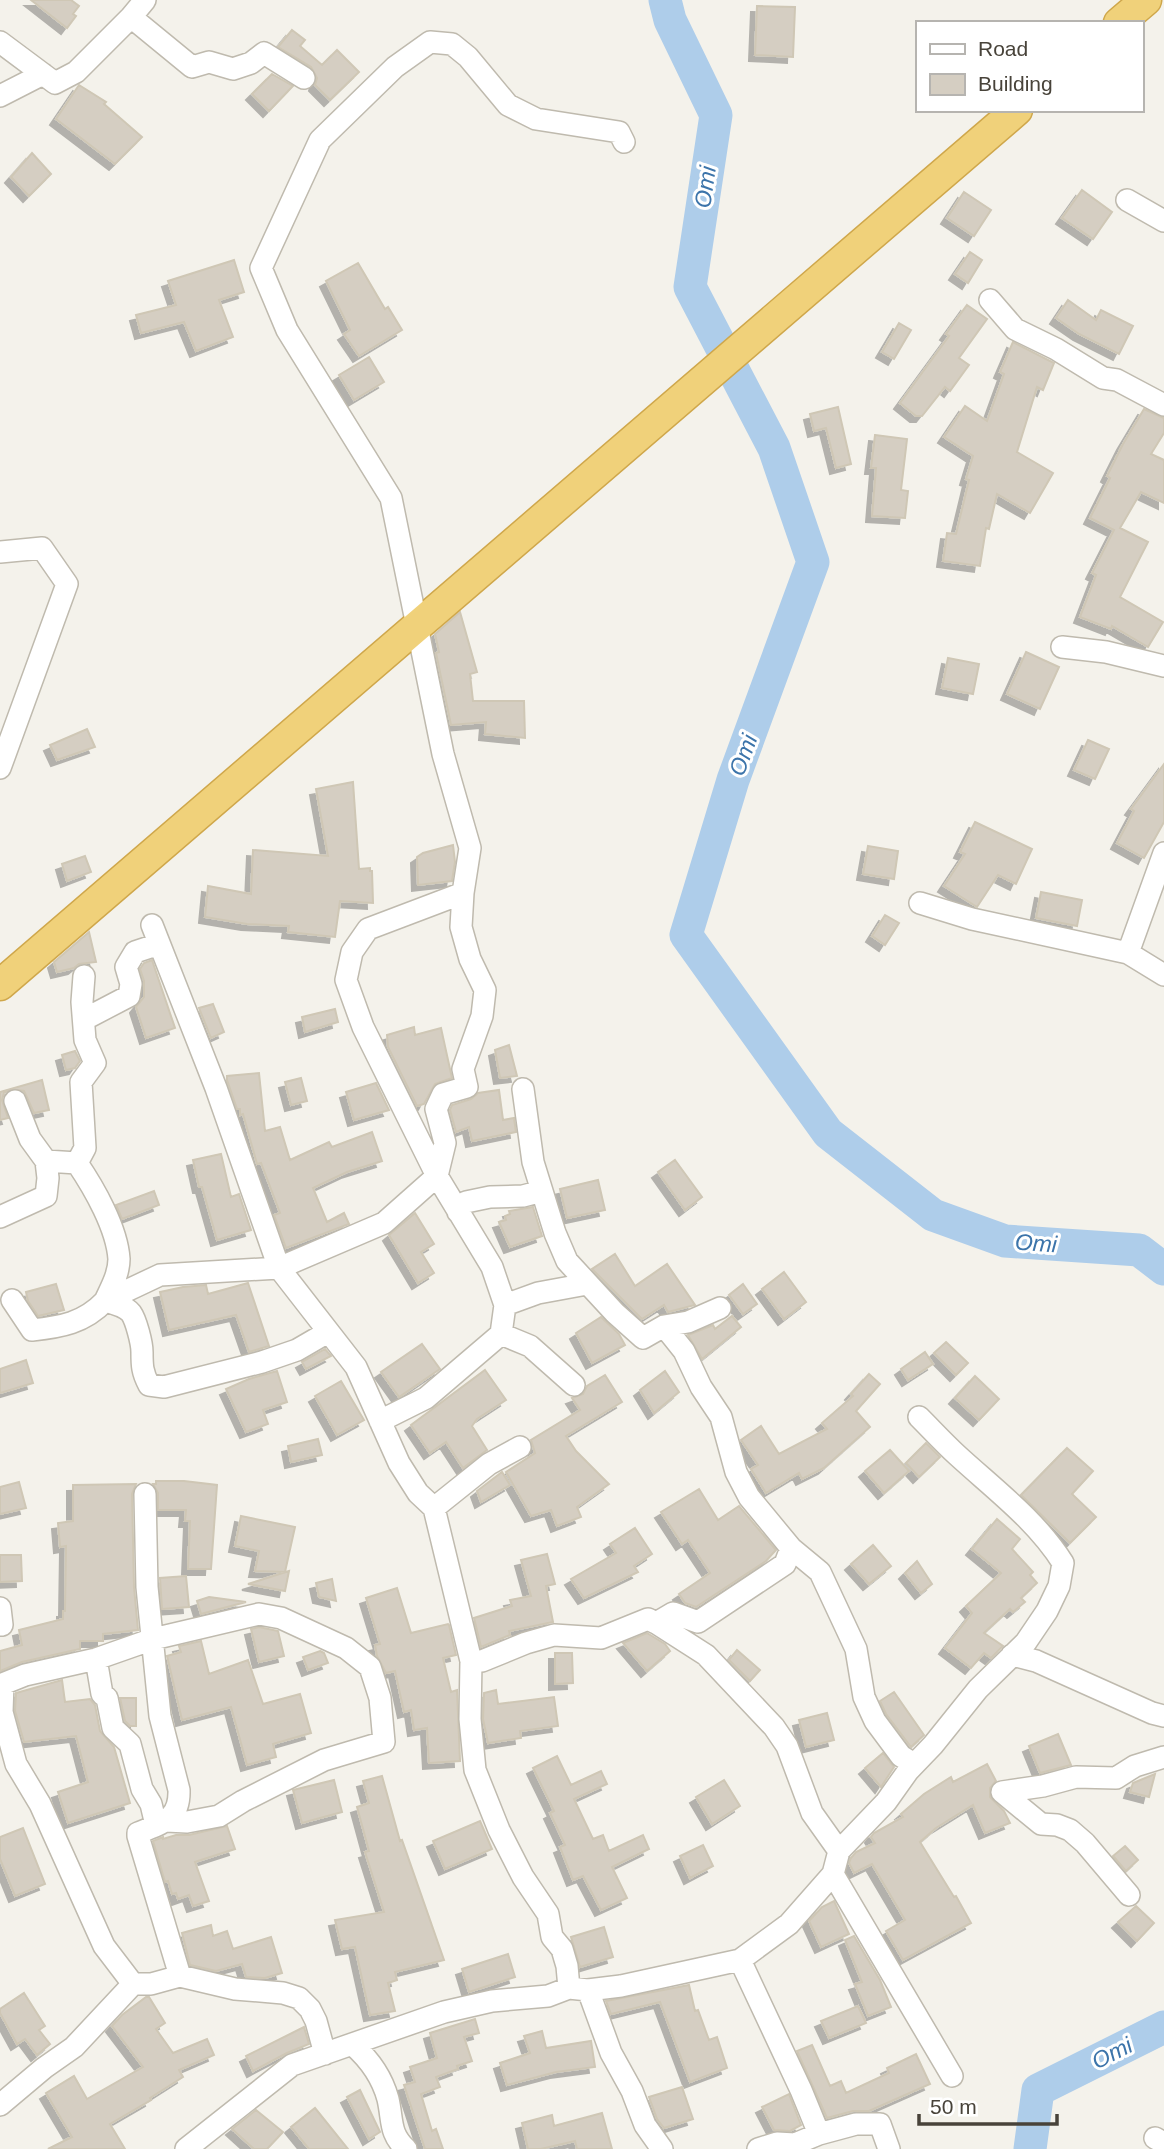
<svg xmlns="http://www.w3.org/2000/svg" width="1164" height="2149" viewBox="0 0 1164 2149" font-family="Arial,sans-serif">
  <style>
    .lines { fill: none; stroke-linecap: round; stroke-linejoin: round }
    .river { stroke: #aecdea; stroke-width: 33 }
    .building { fill: #d5cec2; stroke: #cfc7b5; stroke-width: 2; filter: url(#shadow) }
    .minor-casing { stroke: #bfbaae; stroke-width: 24 }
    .highway-casing { stroke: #cfa74b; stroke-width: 33 }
    .minor { stroke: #fff; stroke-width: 21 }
    .highway { stroke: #f0d17a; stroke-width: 30 }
    .labels { text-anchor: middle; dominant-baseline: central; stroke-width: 6; stroke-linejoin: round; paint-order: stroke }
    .water-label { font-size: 23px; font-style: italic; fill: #3c74aa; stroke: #fff }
  </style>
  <defs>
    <filter id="shadow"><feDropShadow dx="-6" dy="6" stdDeviation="0" flood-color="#0004"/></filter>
  </defs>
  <rect width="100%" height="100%" fill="#f4f2eb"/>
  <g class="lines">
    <path class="river" d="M665 0 670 20 716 115 690 287 774 448 813 562 733 780 686 935 828 1133 933 1215 1005 1241 1139 1250 1164 1269
      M1030 2149 1038 2090 1164 2027"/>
  </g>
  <path class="building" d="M31 0H71L79 6 73 14 76 16 67 28Z
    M757 6 795 7 793 57 755 55Z
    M292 30 305 40 300 46 322 65 337 50 359 72 330 100 315 85 317 78 311 67 278 47Z
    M272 74 293 86 269 111 252 94Z
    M79 85 106 102 104 104 142 137 115 164 56 119Z
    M32 153 51 174 29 196 11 177Z
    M1082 190 1112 212 1093 239 1062 218Z
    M964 192 991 210 974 236 947 218Z
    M970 252 982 260 968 283 955 274Z
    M234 260 244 292 219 300 233 337 196 351 184 322 141 333 136 315 176 305 168 281Z
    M358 263 385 309 388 307 402 330 359 356 344 334 350 330 326 281Z
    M1068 300 1096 320 1101 310 1133 326 1119 354 1079 334 1056 318Z
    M967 305 987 319 959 358 969 365 950 391 945 387 922 416H916L900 403 949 336 946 334Z
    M899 323 911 330 894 359 882 352Z
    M1013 342 1054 363 1043 390 1037 387 1017 452 1053 473 1030 513 997 494 989 529 986 528 980 566 943 561 947 533 956 534 969 480 966 479 973 456 944 437 965 406 987 421 1004 374 1000 372Z
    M369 357 384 382 354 400 339 375Z
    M838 407 851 464 836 468 826 428 814 431 810 414Z
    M1144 409 1164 418V433L1151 454 1164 460V503L1141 492 1120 528 1148 542 1120 597 1163 622 1148 647 1112 626 1111 629 1080 617 1096 575 1092 573 1114 530 1090 518 1110 478 1107 476 1123 444Z
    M875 435 907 439 901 490 908 491 905 518 872 516 876 468H871Z
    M460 612 477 672 470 674 473 701H524L525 738 485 734 486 722 451 725 436 653 439 652 435 634Z
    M1026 652 1059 667 1040 709 1007 694Z
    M948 658 979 664 973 694 942 688Z
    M87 729 95 747 57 760 50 745Z
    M1088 740 1109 749 1095 779 1074 770Z
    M1164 764V822L1144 858 1117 843 1134 811 1131 809Z
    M353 782 359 869 370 868V871H372L373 903 340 901 335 937 288 932 289 926 247 924 205 917 208 886 251 894 253 850 328 856 316 789Z
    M975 822 1032 849 1016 884 998 875 977 907 944 886 965 854 960 852Z
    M453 845 455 862 452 881 418 885 417 857 423 853Z
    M868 846 898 851 894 879 863 874Z
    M85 856 91 872 67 881 62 864Z
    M1041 892 1082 900 1077 926 1036 918Z
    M885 915 899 923 885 945 872 936Z
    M89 932 96 962 79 964 74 968 57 972 54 962Z
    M152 960 175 1028 146 1038 136 1007 144 997V981L140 969 144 963Z
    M213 1004 224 1032 211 1038 199 1008Z
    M335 1009 338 1022 305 1032 302 1017Z
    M414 1027 415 1035 441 1028 452 1078 435 1084 424 1104 417 1106 388 1047 387 1035Z
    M509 1045 517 1076 500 1078 495 1050Z
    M75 1051 80 1061 75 1068 66 1070 62 1055Z
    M259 1073 265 1131 280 1127 290 1160 329 1142 332 1147 372 1132 382 1161 347 1172 313 1188 327 1222 344 1213 349 1224 286 1248 274 1215 280 1213 261 1163 257 1164 243 1114 240 1115V1109H237L227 1080V1076Z
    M301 1078 307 1101 291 1105 285 1082Z
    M42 1080 49 1110 34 1113 24 1091 11 1089 4 1093 2 1100 8 1118 0 1120V1092Z
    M376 1083 389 1110 354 1120 346 1092Z
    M499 1090 503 1120 514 1118 516 1132 472 1141 469 1127 456 1132 450 1110 452 1105 471 1099 478 1093Z
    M221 1154 231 1197 239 1194 251 1230 217 1240 202 1187H199L193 1160Z
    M675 1160 702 1197 685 1210 658 1172Z
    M598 1180 605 1210 567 1218 560 1189Z
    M154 1191 159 1205 122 1219 116 1205Z
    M533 1207 542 1236 510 1247 499 1222 506 1220 505 1216 510 1214 509 1211Z
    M415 1213 434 1244 421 1252 434 1273 418 1283 389 1235Z
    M615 1254 635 1286 667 1264 695 1305 668 1312 664 1305 642 1319 592 1269Z
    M784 1272 806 1302 784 1319 762 1289Z
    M248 1283 269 1346 249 1352 236 1315 169 1330 160 1292 183 1287 206 1285 208 1294Z
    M56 1284 64 1310 38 1316 28 1301 26 1292Z
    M743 1284 757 1304 743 1314 729 1295Z
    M732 1316 741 1327 702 1359 688 1335 713 1325 715 1329Z
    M601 1317 619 1334 625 1345 592 1363 576 1333Z
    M946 1342 968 1363 956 1375 934 1353Z
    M422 1344 440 1369 399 1397 381 1372Z
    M325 1349 331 1356 306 1369 302 1362Z
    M925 1352 933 1364 908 1380 901 1369Z
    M26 1360 33 1383 0 1393V1369Z
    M485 1370 506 1400 477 1419 472 1426 487 1450 463 1468 446 1442 430 1453 411 1425Z
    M277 1371 287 1402 263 1410 268 1424 246 1432 226 1389 249 1379Z
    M665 1371 679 1392 654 1413 640 1390Z
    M869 1374 880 1384 856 1411 870 1427 824 1468 802 1479 799 1473 766 1493 751 1469 758 1465 741 1440 761 1426 779 1454 827 1429 822 1423 853 1396 851 1394Z
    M605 1375 622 1402 566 1436 576 1451 609 1484 577 1507 581 1517 557 1526 551 1510 531 1516 506 1472 535 1453 531 1440 580 1410 572 1398 583 1394 587 1386Z
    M975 1376 999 1399 979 1420 955 1398Z
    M341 1381 364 1420 337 1435 315 1396Z
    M318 1439 322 1455 291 1462 288 1446Z
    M926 1443 940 1457 919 1477 906 1463Z
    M1067 1448 1093 1471 1072 1494 1096 1517 1070 1543 1021 1495Z
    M890 1450 909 1471 884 1493 865 1471Z
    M502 1472 510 1485 481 1502 477 1491Z
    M156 1481H184L217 1485 211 1569H188L190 1521H185L186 1510H158V1493L153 1484H156Z
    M19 1482 26 1508 0 1514V1487Z
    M136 1484 132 1494 134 1587 138 1630 103 1634V1641H80V1649L22 1662 0 1671V1651L22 1645 19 1630 63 1619V1611H65L66 1546 60 1547 58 1523 73 1521V1485Z
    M699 1489 718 1520 739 1506 776 1550 766 1561 696 1607 685 1603 679 1594 710 1573 688 1540 682 1544 661 1512Z
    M241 1516 295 1527 285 1572 255 1571 259 1551 235 1546Z
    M997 1519 1020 1539 1012 1549 1033 1572 1030 1575 1037 1583 1021 1598 1025 1602 1013 1612 1010 1609 984 1633 1003 1646 991 1658 984 1653 971 1668 945 1648 972 1613 966 1606 1001 1573 972 1549Z
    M635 1528 652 1554 634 1566 638 1572 584 1598 571 1579 616 1553 610 1544Z
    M873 1545 891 1566 869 1584 851 1564Z
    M547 1554 555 1584 546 1586 553 1622 509 1631 510 1635 481 1647 474 1618 512 1606 510 1600 531 1596 521 1560Z
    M0 1555H21L22 1581 0 1582Z
    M917 1561 932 1584 921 1593 905 1573Z
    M289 1571 285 1591 248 1584Z
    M186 1576 189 1607 162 1609 160 1578Z
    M332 1579 336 1601 319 1597 316 1583Z
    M397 1588 411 1633 448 1624 449 1625 456 1655 443 1658 451 1692 457 1690 460 1761 429 1763 427 1728 414 1730 411 1710 404 1712 395 1671 386 1673 377 1656 375 1645 380 1644 366 1598Z
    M209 1597 246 1602 201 1614 197 1601Z
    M259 1627 278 1631 284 1656 259 1662 251 1629Z
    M647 1633 665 1644 670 1651 647 1671 623 1643Z
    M201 1641 209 1674 248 1660 263 1704 300 1694 311 1733 273 1744 276 1757 247 1765 231 1707 182 1720 167 1656 181 1652 179 1646Z
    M737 1650 760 1670 750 1681 729 1660Z
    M320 1651 324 1653 328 1663 308 1670 303 1657Z
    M555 1653H572L573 1683 555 1684Z
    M62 1680 65 1702 90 1699 95 1705 100 1731 114 1747 130 1803 68 1823 58 1792 88 1782 76 1736 24 1742 15 1711 16 1693Z
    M496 1690 498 1704 554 1697 558 1726 520 1731 521 1738 488 1743 483 1719 484 1693Z
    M894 1692 924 1735 911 1747 886 1714 880 1701Z
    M120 1698H136V1726H130L125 1721Z
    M827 1713 834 1740 806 1747 799 1720Z
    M1058 1734 1071 1765 1040 1773 1029 1746Z
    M883 1753 894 1767 881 1787 865 1768Z
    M557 1756 571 1785 601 1771 607 1784 574 1799 593 1839 603 1835 609 1851 643 1835 649 1849 612 1867 627 1898 601 1910 583 1876 573 1880 560 1847 565 1845 550 1813 554 1811 533 1768Z
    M987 1764 996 1781 990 1788V1797L1004 1811 1010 1823 985 1833 973 1805 936 1828 920 1842 954 1897 956 1896 971 1923 903 1960 886 1931 905 1920 872 1864 854 1873 849 1863 851 1858 856 1852 875 1843 871 1837 874 1833 903 1817 901 1814 924 1794 951 1777 953 1782Z
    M1155 1774 1149 1797 1130 1792 1133 1783Z
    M382 1776 400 1841 402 1840 444 1960 395 1972 397 1980 388 1983 395 2011 370 2015 355 1947 342 1949 335 1920 384 1912 365 1852 369 1851 357 1807 369 1803 363 1781Z
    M334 1780 342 1812 302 1823 293 1790Z
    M724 1780 740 1806 712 1824 696 1797Z
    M480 1821 492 1849 445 1869 433 1841Z
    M227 1826 235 1849 195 1862 209 1901 193 1906 189 1895 178 1899 176 1893 172 1894 168 1881 165 1882 153 1841 163 1837V1839L176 1835H189Z
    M23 1828 45 1884 15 1896 0 1859V1837Z
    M703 1845 713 1866 690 1878 680 1856Z
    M1125 1846 1138 1860 1126 1871 1113 1856Z
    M834 1901 849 1934 821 1947 809 1921 822 1907Z
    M1136 1906 1154 1923 1137 1941 1118 1922Z
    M211 1925 213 1936 227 1931 233 1949 271 1937 282 1973 265 1978 246 1977 242 1964 216 1971 190 1965 182 1933Z
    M604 1927 613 1957 580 1967 571 1937Z
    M854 1936 880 1980 891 2007 868 2016 855 1984 862 1982 845 1940Z
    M508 1954 515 1977 469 1992 462 1969Z
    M689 1985 695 2011 698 2010 709 2040 717 2037 727 2068 690 2082 660 2002 611 2014 606 2001Z
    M24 1993 45 2026 39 2030 50 2044 37 2055 25 2039 17 2044 0 2013V2009Z
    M146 1997H149L165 2023 156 2029 173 2053 207 2039 214 2055 179 2070 183 2077 150 2098 151 2100 110 2124 125 2149H48L72 2137 46 2093 74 2076 87 2099 143 2067 112 2026 122 2015Z
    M858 2006 866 2023 829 2038 821 2021Z
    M475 2019 479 2033 464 2037 472 2061 457 2066 458 2069 436 2077 440 2087 421 2094 432 2131 436 2129 443 2149H425L404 2085 415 2082 410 2067 437 2058 430 2033Z
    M304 2027 309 2044 287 2053 253 2071 246 2056Z
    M542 2031 546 2048 591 2041 595 2067 556 2072 507 2085 500 2063 530 2053 524 2036Z
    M812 2045 830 2086 841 2081 846 2093 889 2073 887 2068 916 2054 930 2084 869 2111H853L827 2118 797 2051Z
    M682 2087 693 2119 664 2128 657 2119 649 2097Z
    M360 2090 380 2132 369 2139 347 2097Z
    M789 2094 801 2125 790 2131 774 2130 762 2107Z
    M315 2108 348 2149H309L291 2127Z
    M256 2110 283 2132 267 2149H254L232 2129Z
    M602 2113 612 2149H577L575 2141 541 2149H528L522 2123 552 2115 554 2126Z"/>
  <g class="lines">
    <g class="minor-casing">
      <path id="minor" d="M131 17 192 67 209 62 233 69 251 63 264 53 304 78
        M0 42 55 83 76 72 131 17 145 0
        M0 96 43 74
        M1127 200 1164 221
        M990 300 1015 329 1056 349 1103 378 1117 380 1164 405
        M0 552 42 548 67 584 0 768
        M1062 647 1106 652 1164 666
        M463 893 461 927 470 959 485 990 482 1016 463 1069 467 1087 443 1094 436 1109 445 1143 437 1176 384 1223 279 1268 356 1367 399 1463 418 1493 434 1508 471 1661 470 1719 475 1770 499 1830 523 1877 548 1914 552 1937 562 1949 567 1966 569 1988
        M920 903 972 919 1128 953 1164 975
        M1128 953 1164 853
        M85 1019 129 996 131 984 126 967 135 952 159 944
        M523 1089 533 1162 555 1233 567 1261 615 1313 643 1338 664 1326 688 1322 720 1308
        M46 1161 77 1163 85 1148 81 1082 95 1063 85 1040 82 1002 84 976
        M77 1163C94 1188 117 1228 119 1259 119 1274 111 1288 105 1301
        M458 1212 466 1202 490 1197 523 1196 542 1191
        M0 1217 46 1196 48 1178 46 1161 30 1139 15 1101
        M12 1300 32 1330C61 1327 84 1323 105 1301 113 1303 125 1306 131 1313 136 1320 142 1343 142 1352 142 1365 142 1372 149 1385L164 1387 262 1362 297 1350 328 1332
        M105 1301 160 1275 279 1268 216 1088 152 925
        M505 1305 538 1293 587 1284
        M664 1326 684 1351 701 1387 721 1417 736 1472 749 1497 791 1548 820 1572 856 1649 864 1697 875 1721 901 1756 914 1764
        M501 1334 530 1346 574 1385
        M380 1421 426 1398 501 1334 505 1305 492 1267 437 1176 363 1027 346 980 352 952 368 929 463 893 470 848 443 754 391 498 287 330 261 268 320 140 395 67 430 42 452 44 468 57 508 105 536 119 619 132 624 142
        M145 1494 147 1587 160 1716 179 1790C180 1820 162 1823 138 1833V1836L180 1976
        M434 1508 489 1464 520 1447
        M0 1608 2 1625H0
        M656 1623 673 1613 698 1622 785 1564 791 1548
        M1012 1655 1036 1661 1152 1713 1164 1716
        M96 1659 102 1694 107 1698 113 1728 130 1744 142 1789 151 1804 156 1825
        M471 1661H482L526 1643 554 1635 601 1638 648 1619 656 1623 706 1655 774 1727 787 1746 812 1813 839 1851
        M3 1684 2 1712 16 1764 40 1804 104 1946 133 1984
        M0 1685 25 1675 96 1659 153 1639 259 1614 281 1618 346 1648 370 1667 380 1698 384 1742 324 1760 243 1801 219 1816 187 1822 166 1821
        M833 1874 952 2076
        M1129 1895 1085 1843 1070 1830 1057 1825 1041 1824 1002 1792 1043 1786 1076 1777 1116 1778 1135 1766 1164 1757
        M740 1960 801 2090 819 2134 856 2124H880L889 2149
        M588 1990 611 2053 632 2091 645 2125 662 2149
        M353 2045C370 2060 382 2077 388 2099 393 2121 389 2133 406 2149
        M0 2105 44 2068 74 2047 133 1984H151L180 1976 235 1989 283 1993 299 1998 310 2009 316 2021 325 2054
        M1155 2138 1164 2143
        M186 2149 292 2065 444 2012 492 2001 548 1996 569 1988 588 1990 621 1986 740 1960 789 1924 833 1874 839 1851 886 1802 908 1771 933 1745 978 1689 1026 1642 1047 1611 1059 1586 1063 1563C1036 1520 994 1489 957 1455 944 1443 932 1430 919 1417
        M758 2149 777 2143 795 2144 819 2134"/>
    </g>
    <g class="highway-casing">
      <path id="highway" d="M1119 23 1146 0
        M0 985 1017 110"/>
    </g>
    <use href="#minor" class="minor"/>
    <use href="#highway" class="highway"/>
  </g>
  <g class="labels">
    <g class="water-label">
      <text transform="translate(705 187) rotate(-82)">Omi</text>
      <text transform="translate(743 755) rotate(-70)">Omi</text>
      <text transform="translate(1036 1243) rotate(4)">Omi</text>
      <text transform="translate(1112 2053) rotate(-27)">Omi</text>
    </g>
  </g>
  <rect x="916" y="21" width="228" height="91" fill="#ffffff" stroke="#b6b4b0" stroke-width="2"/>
  <rect x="930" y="44" width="35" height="10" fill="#ffffff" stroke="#b6b4b0" stroke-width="2"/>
  <text x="978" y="56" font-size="21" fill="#48433a">Road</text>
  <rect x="930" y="74" width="35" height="21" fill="#d5cec2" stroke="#b6b4b0" stroke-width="2"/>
  <text x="978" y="91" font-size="21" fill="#48433a">Building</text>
  <path d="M919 2114v10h138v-10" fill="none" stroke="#48433a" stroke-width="3.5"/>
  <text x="930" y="2114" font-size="21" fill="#48433a" stroke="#ffffff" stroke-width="5" paint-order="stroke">50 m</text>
</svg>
